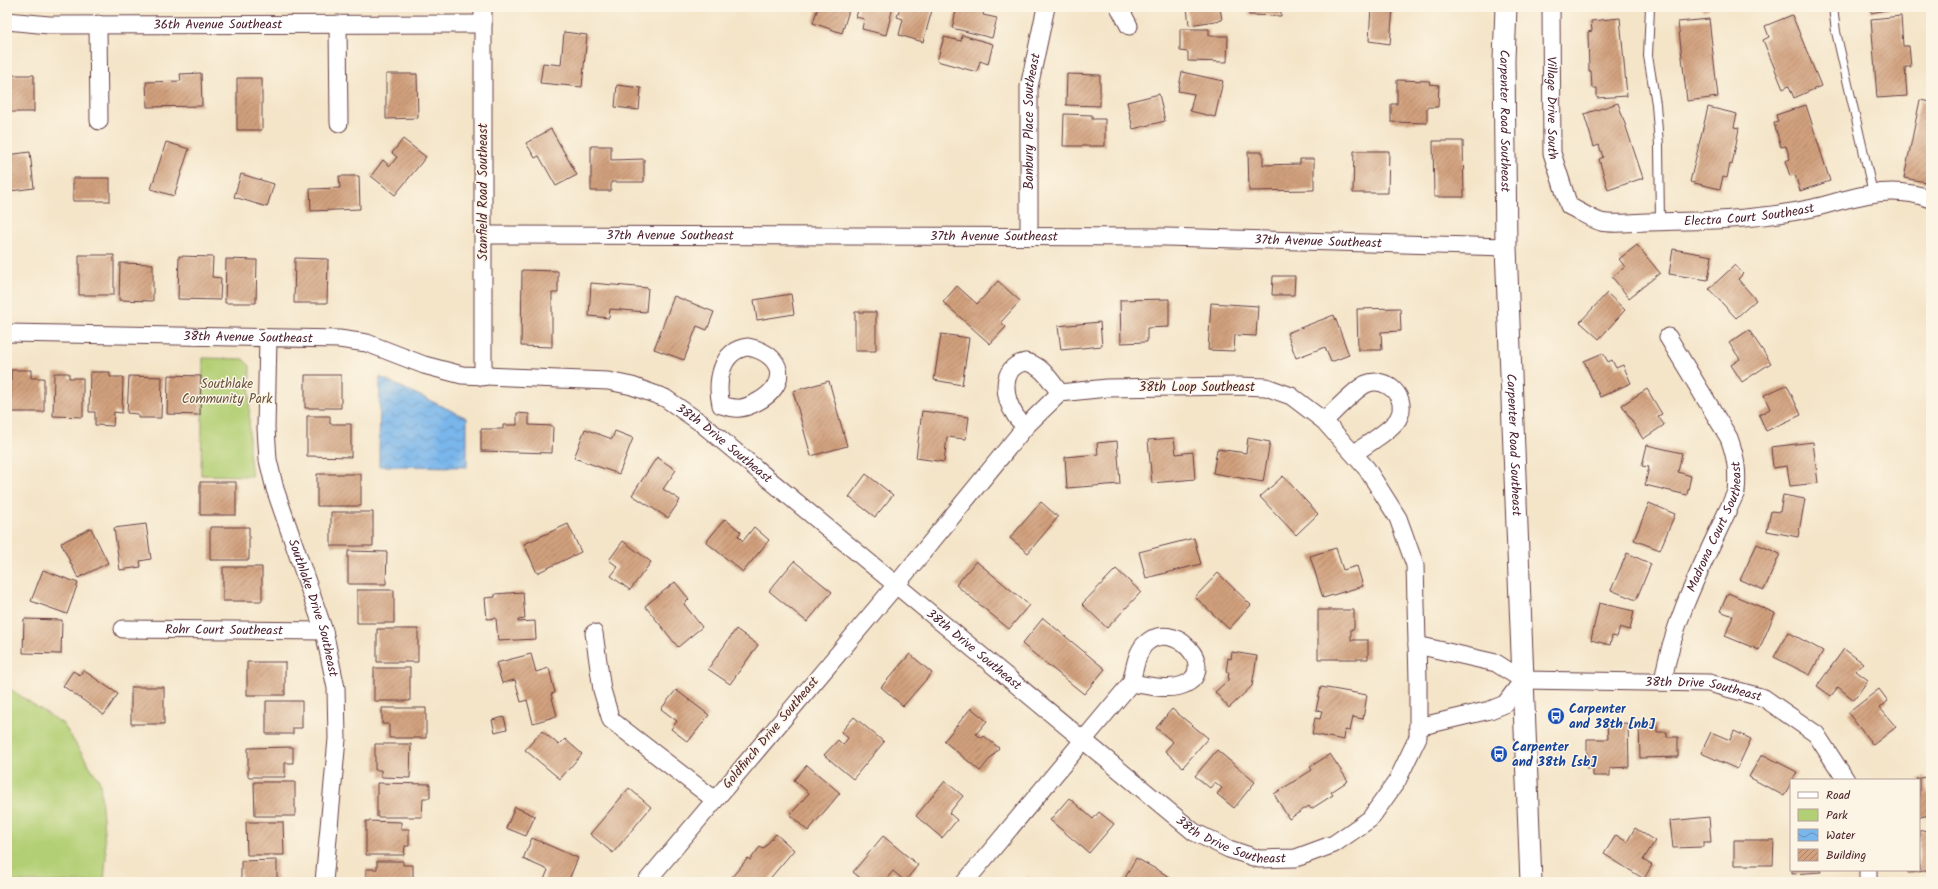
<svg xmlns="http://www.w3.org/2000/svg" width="1938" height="889" viewBox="0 0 1938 889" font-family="Kalam,sans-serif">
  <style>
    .green { fill: #b3cf75; stroke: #7e7750 }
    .water { fill: url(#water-waves); stroke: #626a8b }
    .building { fill: url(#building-hatch) }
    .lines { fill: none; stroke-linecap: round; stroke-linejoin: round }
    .service-casing { stroke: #643d43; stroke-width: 10 }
    .minor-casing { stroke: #643d43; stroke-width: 19 }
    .tertiary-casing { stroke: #643d43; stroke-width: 23 }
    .service { stroke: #fff; stroke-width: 8 }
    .minor { stroke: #fff; stroke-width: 17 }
    .tertiary { stroke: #fff; stroke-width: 21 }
    .labels { text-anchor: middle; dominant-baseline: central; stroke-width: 3; stroke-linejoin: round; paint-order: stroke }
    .street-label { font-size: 13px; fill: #4a1f2b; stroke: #fcf5e5 }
    .park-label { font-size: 13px; fill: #6a5441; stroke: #fcf5e5 }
    .transit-label { font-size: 13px; font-weight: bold; fill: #164399; stroke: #fcf5e5; text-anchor: start }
  </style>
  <defs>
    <pattern id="water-waves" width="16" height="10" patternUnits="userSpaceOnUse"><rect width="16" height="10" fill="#79b6eb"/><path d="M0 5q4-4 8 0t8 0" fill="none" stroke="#6593bf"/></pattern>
    <pattern id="building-hatch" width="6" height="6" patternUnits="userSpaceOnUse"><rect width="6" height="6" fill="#d1a07d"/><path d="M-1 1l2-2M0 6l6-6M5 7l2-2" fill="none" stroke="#ac8267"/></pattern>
  </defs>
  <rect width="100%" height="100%" fill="#fcf5e5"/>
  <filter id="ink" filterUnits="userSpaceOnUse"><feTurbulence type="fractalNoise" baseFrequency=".025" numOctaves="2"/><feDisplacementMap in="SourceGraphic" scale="8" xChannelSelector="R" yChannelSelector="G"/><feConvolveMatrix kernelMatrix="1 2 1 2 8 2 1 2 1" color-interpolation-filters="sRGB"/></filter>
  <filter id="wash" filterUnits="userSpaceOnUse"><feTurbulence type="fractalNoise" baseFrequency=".012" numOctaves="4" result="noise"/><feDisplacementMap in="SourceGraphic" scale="16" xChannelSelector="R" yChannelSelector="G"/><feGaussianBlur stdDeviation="0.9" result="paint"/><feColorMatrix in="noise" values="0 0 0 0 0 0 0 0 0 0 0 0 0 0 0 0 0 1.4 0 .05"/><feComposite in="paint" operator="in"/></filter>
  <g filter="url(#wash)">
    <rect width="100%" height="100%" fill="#f4e5c9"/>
    <path class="green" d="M203 358 243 359 250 366 249 451 252 476 201 475Z
      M7 687 63 724 100 782 106 857 104 882H7Z"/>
    <path class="water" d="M380 377 467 418V467L379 466Z"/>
    <g id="blocks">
      <path class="building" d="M818 7H850L842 33 813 23Z
        M859 7H893L886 35 862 29 864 19 856 17Z
        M900 7H933L923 42 899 35 903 19 897 17Z
        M957 7H985L983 15 997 18 992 38 952 28Z
        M1187 7H1220L1222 20 1189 25Z
        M1249 7H1281V16L1249 15Z
        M1371 7H1393L1390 44 1369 41Z
        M1701 7H1711L1703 11Z
        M1784 7H1797L1796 11Z
        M1870 7H1895V8L1871 13Z
        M1792 15 1821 86 1794 98 1789 86 1783 89 1763 40 1769 37 1765 26Z
        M1901 16 1903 46H1909L1911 67H1905L1907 96 1877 98 1871 19Z
        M1620 18 1627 96 1597 98V88H1592L1591 71H1589L1588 32 1592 31 1591 21Z
        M1709 19 1718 97 1687 101 1678 22Z
        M1180 29H1209V36H1228L1227 62 1188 61V52L1180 51Z
        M564 32 587 35 582 87 540 83 543 63 561 65Z
        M962 35 993 44 988 64 980 61 977 72 937 61 944 37 961 41Z
        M1182 72 1223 81 1215 117 1190 111 1194 94 1178 91Z
        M201 73 202 106 147 107 146 82 181 81 180 74Z
        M386 74H417L418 118 386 119Z
        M1067 74 1100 75V106L1066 105Z
        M8 75H34V112H8Z
        M237 78H262V130H237Z
        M1397 80 1430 81 1429 84 1439 85 1438 107H1427V123L1391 122V104H1397Z
        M617 85 641 88 639 110 615 107Z
        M1159 94 1165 121 1133 129 1127 102Z
        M1920 100 1931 102V183L1904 178Z
        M1618 103 1643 178 1608 190 1599 159 1603 157 1599 145 1594 147 1584 114Z
        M1806 105 1830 181 1800 191 1795 175 1790 176 1785 161 1790 159 1786 146 1781 147 1774 123 1778 122 1776 115Z
        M1708 107 1737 114 1734 127 1739 128 1732 165 1730 164 1727 178 1723 177 1720 189 1690 182Z
        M1064 114 1092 115V119H1105V146H1063Z
        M551 129 577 175 556 186 539 156 535 158 526 143Z
        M403 139 426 157 395 195 371 176 383 160 390 166 397 157 392 153Z
        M1433 141H1463L1464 197H1434Z
        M166 142 189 149 174 196 151 189Z
        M591 146H611V160L644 159V182H611V191H591Z
        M1354 151H1389L1388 193H1353Z
        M30 152 34 188 10 191 7 155Z
        M1248 152H1263V165L1300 164V159H1314V190L1249 191Z
        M241 174 274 184 267 207 234 197Z
        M339 176H359L360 209 311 211 310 189 340 188Z
        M73 178H110V201H73Z
        M1637 245 1660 273 1629 298 1612 277 1625 267 1619 259Z
        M1673 249 1712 256 1708 280 1669 274Z
        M79 255H114V295H79Z
        M179 256 213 257 212 277 221 278 220 300 178 299Z
        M295 258 328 259 327 303H294Z
        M226 259 257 260 256 303H225Z
        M120 263 153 264V301L119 300Z
        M1735 265 1743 274 1738 279 1756 300 1736 318 1709 289Z
        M522 270 558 271V293H552V347L521 346Z
        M1273 276H1295L1294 295H1272Z
        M998 281 1020 301 1001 322 1006 327 990 344 943 302 957 286 977 304Z
        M591 283 648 288 646 312 610 309 609 318 589 316Z
        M1607 293 1625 310 1599 339 1580 322Z
        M791 294 794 314 757 320 754 300Z
        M674 296 714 312 707 330 697 326 684 360 654 349Z
        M1169 299V327L1147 328V342L1121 343 1120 300Z
        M1211 303 1258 306 1256 336 1235 335 1234 351 1208 350Z
        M1400 308 1401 331 1381 332 1382 350H1358L1357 309Z
        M855 312H876V351H855Z
        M1334 315 1349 355 1331 362 1325 347 1296 358 1287 333Z
        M1100 322 1102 346 1061 350 1058 326Z
        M1749 330 1771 363 1742 382 1731 365 1740 359 1729 343Z
        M941 334 969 338 962 385 934 380Z
        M1603 353 1608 362 1612 360 1616 368 1623 365 1631 383 1600 397 1584 361Z
        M11 370H31V378H44V412H11Z
        M90 372H110V377H123L122 413 114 412 113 426 95 425V412H89Z
        M54 373H69V378H83V417L53 416Z
        M168 375 201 376 200 415 167 414Z
        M305 375H341V408H305Z
        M129 376 162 377 161 418H138V414L127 413Z
        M829 381 847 446 811 456 793 391Z
        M1787 385 1801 415 1766 431 1759 415 1770 409 1764 395Z
        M1647 389 1662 414 1658 416 1664 425 1643 439 1622 405Z
        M922 411 969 417 966 439 947 437 944 462 916 458Z
        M517 413 529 414V425L553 426 552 453 481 451V429H503V425H517Z
        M307 416H330V424H351V457L307 456Z
        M585 429 612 439 615 431 633 438 619 474 574 458Z
        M1174 438 1176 454 1193 452 1195 479 1152 483 1148 440Z
        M1248 438 1270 442 1263 482 1213 473 1217 449 1246 453Z
        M1117 441 1120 484 1067 488 1065 457 1098 454 1097 443Z
        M1813 442 1818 483 1790 486 1787 466 1773 468 1771 447Z
        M1647 445 1682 453 1678 472 1691 476 1687 495 1645 485 1649 467 1642 466Z
        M657 457 676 470 663 489 680 500 668 518 632 495Z
        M317 474H361V506H317Z
        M866 474 893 495 875 517 849 497Z
        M1283 476 1318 514 1296 535 1260 497Z
        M200 482H236V515H200Z
        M1783 495 1805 499 1798 537 1767 531 1771 511 1780 512Z
        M1041 502 1058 517 1028 553 1010 538Z
        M1649 503 1675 514 1660 550 1634 540Z
        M331 512H373V546H331Z
        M725 519 741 532 738 536 743 541 754 527 769 540 743 572 706 542Z
        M146 524 151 559 140 561 141 567 120 570 114 528Z
        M568 524 581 552 537 573 524 544Z
        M210 527H249V560H210Z
        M91 528 108 563 78 578 61 543Z
        M1194 538 1201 564 1146 578 1139 552Z
        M623 541 651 562 630 590 611 576 618 567 609 560Z
        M1757 544 1780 554 1764 590 1740 580Z
        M1336 548 1343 570 1357 566 1363 586 1323 598 1310 556Z
        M348 551 387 552 386 584H348Z
        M1627 553 1651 564 1636 600 1611 590Z
        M794 561 832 592 807 622 769 591Z
        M976 561 1029 605 1009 629 956 585Z
        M223 567H262V601H223Z
        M1116 569 1141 592 1107 628 1082 604Z
        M43 570 78 583 67 614 31 601Z
        M1218 573 1251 605 1229 629 1195 597Z
        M675 582 689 599 684 604 702 627 678 647 645 606Z
        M357 590H394V623H357Z
        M523 592 525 619 518 620V622L535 621 536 639 498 641 496 618 487 619 485 598 495 597V594Z
        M1728 593 1775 613 1759 650 1725 636 1733 616 1720 611Z
        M1599 603 1634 611 1630 630 1620 627 1617 637 1612 636 1610 645 1591 640Z
        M1318 610H1354V629H1351V640H1368V659H1318Z
        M1043 618 1105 669 1084 694 1022 644Z
        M24 619 62 620 61 654 23 653Z
        M377 629H418V662H377Z
        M736 629 758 645 730 684 708 669Z
        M1788 632 1823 651 1810 675 1774 657Z
        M1844 649 1863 663 1856 671 1868 680 1854 700 1838 687 1831 696 1817 686Z
        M1232 652 1257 656 1252 686 1229 708 1215 692 1228 680 1229 672H1226L1228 658 1231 659Z
        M531 654 536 672 549 668 555 693 551 694 557 716 533 723 527 700 521 702 515 680 502 683 496 663Z
        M910 654 932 673 903 706 881 687Z
        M247 662H285V695H247Z
        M374 668H410V701H374Z
        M83 670 118 694 104 715 63 686 73 671 80 675Z
        M131 687H164V724H131Z
        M1321 687 1367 695 1363 719 1353 717 1350 731 1345 730 1344 740 1312 734 1315 718 1320 719 1322 711 1316 710Z
        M1879 689 1888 701 1880 708 1896 727 1873 745 1848 713Z
        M676 690 709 715 688 742 671 729 677 721 661 709Z
        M266 701H302V728H293V734H266Z
        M382 708H426V738H389V724H382Z
        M971 708 987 721 976 734 982 738 984 736 999 748 980 771 944 741Z
        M1172 709 1208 738 1183 767 1165 751 1173 742 1156 728Z
        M504 717 507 729 495 732 492 720Z
        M854 717 884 742 853 779 824 755 838 740 843 745 848 738 841 732Z
        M1628 723 1629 767 1610 768V776H1593V768L1587 769V739H1608L1607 724Z
        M1639 725H1657V732H1667V737H1678V757L1640 758Z
        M542 731 559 745 565 739 582 754 560 779 525 750Z
        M1734 731 1751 739 1737 769 1701 753 1711 732 1730 740Z
        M375 744H411L410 778 381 777V770H375Z
        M293 747V763H285V777H248V748Z
        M1217 750 1255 782 1234 808 1217 794 1222 788 1215 782 1210 788 1195 776Z
        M1330 754 1348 781 1331 792 1333 795 1311 809 1309 806 1289 819 1274 794 1312 770 1310 767Z
        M1762 754 1797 772 1784 796 1749 777Z
        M807 765 840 793 808 831 790 815 809 793 794 780Z
        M1925 777 1931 804V815L1919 817V780L1916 779Z
        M945 781 963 796 949 813 957 820 942 838 916 816Z
        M254 782H295V816H255Z
        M377 783 430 784V798H423L422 817H377Z
        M629 788 651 807 613 853 590 834Z
        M1069 798 1093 819 1099 812 1114 824 1089 853 1050 820Z
        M515 807 535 816 526 836 506 828Z
        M1709 817 1711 842H1703V847L1673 848 1670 821Z
        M366 821 401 822V829H409V846H405L404 855H366Z
        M246 822H283L284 855H247Z
        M1635 828 1655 841 1643 860 1652 865 1644 879 1604 854 1616 835 1627 842Z
        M1930 830 1931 870 1908 873V870H1919V831Z
        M776 834 794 850 767 882H735L731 878 748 858 750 860 760 847 763 849Z
        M883 836 918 865 905 881 893 871 884 882H865L853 872Z
        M532 838 578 858 568 882H543L548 870 523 859Z
        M1734 840H1774L1773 865H1734Z
        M1136 858 1170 877 1168 882H1123Z
        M277 860V882H241V861Z
        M377 861H403V865H413V882H366V869H377Z
        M1792 870H1821V872L1792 874Z
        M1028 877 1035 882H1024Z"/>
    </g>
  </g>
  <g filter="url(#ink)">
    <use href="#blocks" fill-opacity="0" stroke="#643d43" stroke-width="1"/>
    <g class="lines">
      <g class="service-casing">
        <path id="service" d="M1650 7 1648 56 1656 104 1659 145 1660 222
          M1833 7 1836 32 1873 193"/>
      </g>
      <g class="minor-casing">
        <g id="minor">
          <path d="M483 7V377"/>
          <path d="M1119 7 1129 26"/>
          <path id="s1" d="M1551 7 1552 153 1569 206C1579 211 1591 219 1601 222 1613 225 1634 222 1647 222 1703 221 1758 220 1813 208 1854 198 1888 183 1931 199"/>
          <path id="s2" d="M7 21 49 25 483 24"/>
          <path d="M98 24 99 121"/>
          <path d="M338 24 339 123"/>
          <path id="s3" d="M483 235 1166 237 1506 247"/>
          <path id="s4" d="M1029 236V87L1046 7"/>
          <path id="s5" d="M7 333 339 339 367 343 424 365 462 375 608 381 632 386 665 398 701 423 1194 832 1229 849 1259 859 1296 858 1334 844 1370 819 1397 781 1418 737V681L1415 565 1398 518 1367 469 1324 421 1291 396 1266 387 1239 386 1107 388 1060 393 1026 426 896 585 646 882"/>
          <path id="s6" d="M268 338 266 428 268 460 275 489 324 631 336 688 337 739 324 882"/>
          <path d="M748 347C784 354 790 385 757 402 751 405 743 409 736 408 731 408 726 406 721 405 716 383 720 350 748 347Z"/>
          <path d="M1324 421C1334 412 1355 389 1366 384 1386 375 1410 398 1398 419 1390 431 1367 444 1355 453"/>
          <path d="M1026 426C1022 423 1017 419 1015 415 1004 398 999 367 1025 362 1041 364 1051 381 1060 393"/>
          <path id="s7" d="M123 629 324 631"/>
          <path d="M594 633 602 690 611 720 715 800"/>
          <path id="s8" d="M1417 645 1496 663 1523 680 1709 683 1764 698 1816 734 1846 780"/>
          <path id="s9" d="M1663 681C1674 614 1709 553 1736 492 1738 472 1736 457 1729 438L1668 337"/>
          <path d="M1418 727 1490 710 1505 704 1523 680"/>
          <path d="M1868 870V882"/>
          <path d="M965 882 1131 683C1134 672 1136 654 1144 645 1173 615 1221 670 1183 685 1167 691 1147 685 1131 683"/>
        </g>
      </g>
      <g class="tertiary-casing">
        <g id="tertiary">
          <path id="s10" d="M1506 7 1504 60 1506 247 1531 882"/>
        </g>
      </g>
      <use href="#service" class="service"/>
      <use href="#minor" class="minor"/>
      <use href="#tertiary" class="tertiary"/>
    </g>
  </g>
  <defs>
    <g id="bus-disc" transform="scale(0.9)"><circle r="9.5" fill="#1a4fb4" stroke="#fcf5e5"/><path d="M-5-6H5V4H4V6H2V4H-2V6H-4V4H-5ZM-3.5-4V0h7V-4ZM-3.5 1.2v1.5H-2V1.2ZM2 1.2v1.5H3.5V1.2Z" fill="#fff"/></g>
  </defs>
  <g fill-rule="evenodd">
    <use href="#bus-disc" x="1556" y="716"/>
    <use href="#bus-disc" x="1499" y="754"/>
  </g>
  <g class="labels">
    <g class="street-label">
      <text stroke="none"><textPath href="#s2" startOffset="211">36th Avenue Southeast</textPath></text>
      <text stroke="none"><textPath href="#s1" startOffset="101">Village Drive South</textPath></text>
      <text stroke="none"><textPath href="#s4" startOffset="115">Banbury Place Southeast</textPath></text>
      <text stroke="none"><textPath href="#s10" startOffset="114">Carpenter Road Southeast</textPath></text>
      <text transform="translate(483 192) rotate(-90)">Stanfield Road Southeast</text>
      <text stroke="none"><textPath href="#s1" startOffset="386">Electra Court Southeast</textPath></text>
      <text stroke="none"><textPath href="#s3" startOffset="187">37th Avenue Southeast</textPath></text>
      <text stroke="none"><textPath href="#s3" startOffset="511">37th Avenue Southeast</textPath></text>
      <text stroke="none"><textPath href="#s3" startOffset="835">37th Avenue Southeast</textPath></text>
      <text stroke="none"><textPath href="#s5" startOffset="241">38th Avenue Southeast</textPath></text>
      <text x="1197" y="387">38th Loop Southeast</text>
      <text stroke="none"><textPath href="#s5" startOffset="741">38th Drive Southeast</textPath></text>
      <text stroke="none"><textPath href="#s10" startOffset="438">Carpenter Road Southeast</textPath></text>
      <text stroke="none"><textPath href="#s9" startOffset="164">Madrona Court Southeast</textPath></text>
      <text stroke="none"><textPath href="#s6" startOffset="277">Southlake Drive Southeast</textPath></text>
      <text stroke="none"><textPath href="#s7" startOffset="101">Rohr Court Southeast</textPath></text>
      <text stroke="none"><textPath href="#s5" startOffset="1065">38th Drive Southeast</textPath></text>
      <text stroke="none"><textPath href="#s8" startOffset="294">38th Drive Southeast</textPath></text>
      <text transform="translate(771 733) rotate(-50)">Goldfinch Drive Southeast</text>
      <text stroke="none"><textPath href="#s5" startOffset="1389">38th Drive Southeast</textPath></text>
    </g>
    <g class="park-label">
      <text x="227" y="384">Southlake<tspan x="227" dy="15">Community Park</tspan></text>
    </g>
    <g class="transit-label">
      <text x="1569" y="709">Carpenter<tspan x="1569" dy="15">and 38th [nb]</tspan></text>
      <text x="1512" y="747">Carpenter<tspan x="1512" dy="15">and 38th [sb]</tspan></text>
    </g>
  </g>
  <rect width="1938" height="889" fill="none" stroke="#fcf5e5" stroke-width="24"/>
  <rect x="1790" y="779" width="130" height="92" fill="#fcf5e5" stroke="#b59f9b"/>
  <rect x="1798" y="792" width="20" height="6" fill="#ffffff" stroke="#b59f9b"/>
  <text x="1826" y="799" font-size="12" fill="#4a1f2b">Road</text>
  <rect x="1798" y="809" width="20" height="12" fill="#b3cf75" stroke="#b59f9b"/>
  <text x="1826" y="819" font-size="12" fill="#4a1f2b">Park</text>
  <rect x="1798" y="829" width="20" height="12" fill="url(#water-waves)" stroke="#b59f9b"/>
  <text x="1826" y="839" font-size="12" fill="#4a1f2b">Water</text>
  <rect x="1798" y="849" width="20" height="12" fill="url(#building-hatch)" stroke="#b59f9b"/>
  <text x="1826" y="859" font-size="12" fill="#4a1f2b">Building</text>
</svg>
